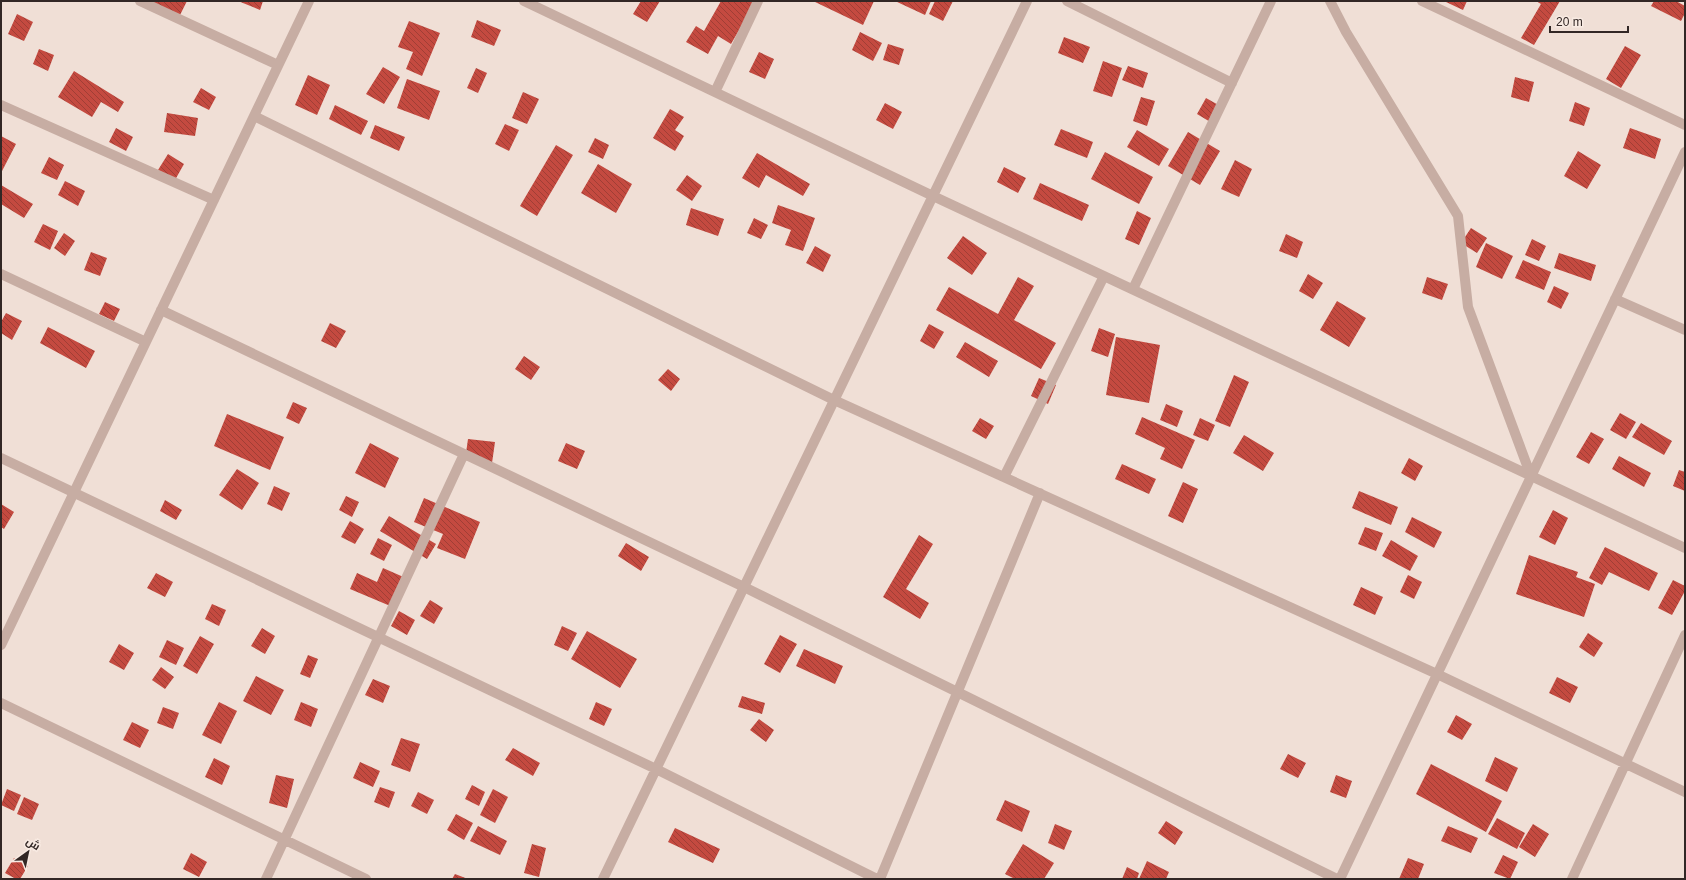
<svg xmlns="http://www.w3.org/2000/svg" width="1686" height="880" viewBox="0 0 1686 880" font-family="Arial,Cairo,sans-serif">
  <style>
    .building { fill: url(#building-back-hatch) }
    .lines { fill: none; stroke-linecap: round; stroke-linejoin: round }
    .minor { stroke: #c7ada3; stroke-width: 10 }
  </style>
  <defs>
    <pattern id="building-back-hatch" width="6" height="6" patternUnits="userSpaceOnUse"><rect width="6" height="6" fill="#c44a40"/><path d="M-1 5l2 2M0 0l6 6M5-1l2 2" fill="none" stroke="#a03e35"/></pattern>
  </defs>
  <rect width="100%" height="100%" fill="#f0dfd6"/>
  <path class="building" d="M154 1H187L180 15 153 3Z
    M238 1H263L260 10Z
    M641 1H660L647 22 633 14Z
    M721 1H756L731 44 718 36 708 54 686 42 696 26 704 31Z
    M813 1H874L863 25Z
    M895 1H931L925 15Z
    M935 1H953L943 21 929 14Z
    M1446 1H1467L1463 10 1446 2Z
    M1536 1H1560L1534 45 1521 38 1541 4Z
    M1654 1H1676L1685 6V13L1681 21 1651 6Z
    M17 14 33 22 24 41 8 34Z
    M477 20 501 30 494 46 471 37Z
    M409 21 440 33 422 76 406 69 413 52 398 47Z
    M860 32 882 43 873 61 852 50Z
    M1064 37 1090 47 1083 63 1058 53Z
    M888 44 904 49 899 65 883 60Z
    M1625 46 1641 55 1621 88 1606 79Z
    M39 49 54 55 48 71 33 64Z
    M759 52 774 59 765 79 749 72Z
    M1103 61 1122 68 1112 97 1093 91Z
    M1128 66 1148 73 1143 88 1122 80Z
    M383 67 400 77 384 104 366 94Z
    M476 68 487 73 478 93 467 88Z
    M74 71 124 102 118 112 101 102 92 117 58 97Z
    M308 75 330 85 317 115 295 105Z
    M1515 77 1534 82 1529 102 1511 97Z
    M407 79 440 91 429 120 397 108Z
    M201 88 216 97 209 110 193 102Z
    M523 92 539 99 527 124 512 118Z
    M1141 97 1155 101 1147 126 1133 121Z
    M1206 98 1222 107 1212 123 1197 114Z
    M1575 102 1590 108 1584 126 1569 121Z
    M885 103 902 112 893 129 876 120Z
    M335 105 368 121 361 135 329 119Z
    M670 109 684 117 675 130 684 136 675 151 653 138Z
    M167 113 198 118 195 136 164 132Z
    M505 124 519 130 509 151 495 144Z
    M375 125 405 137 399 151 370 138Z
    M116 128 133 137 126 151 109 142Z
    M1630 128 1661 139 1655 159 1623 148Z
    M1061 129 1093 142 1087 158 1054 145Z
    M1137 130 1169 149 1159 166 1127 147Z
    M1188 132 1220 151 1200 185 1168 166Z
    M1 136 16 144 1 173Z
    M595 138 609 145 603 159 588 152Z
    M556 145 573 155 537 216 520 206Z
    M1578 151 1601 165 1587 189 1564 176Z
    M1105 152 1153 177 1139 204 1091 179Z
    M757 153 810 184 803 196 766 175 759 188 742 178Z
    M168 154 184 164 175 180 158 170Z
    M49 157 64 165 57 180 41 173Z
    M1235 160 1252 169 1239 197 1221 189Z
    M598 164 632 184 616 213 581 193Z
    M1004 167 1026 178 1018 193 997 182Z
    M687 175 702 186 692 201 676 190Z
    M65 181 85 191 78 206 58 195Z
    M1040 183 1089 205 1082 221 1033 199Z
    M1 185 33 204 24 218 1 204Z
    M778 205 815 218 803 251 785 245 791 230 772 223Z
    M691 208 724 219 718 236 686 225Z
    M1137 211 1151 218 1139 245 1125 239Z
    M754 218 768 225 761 239 747 233Z
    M43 224 58 231 50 250 34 242Z
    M1471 228 1487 238 1477 253 1461 243Z
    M64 233 75 241 65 256 54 248Z
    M1286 234 1303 242 1297 258 1279 251Z
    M963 236 987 253 972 275 947 258Z
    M1532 239 1546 246 1539 261 1525 255Z
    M1486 243 1513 256 1502 279 1476 267Z
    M815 246 831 255 823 272 806 263Z
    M91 252 107 258 100 276 84 270Z
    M1559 253 1596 265 1591 281 1554 268Z
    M1523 260 1551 272 1544 290 1515 278Z
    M1308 274 1323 283 1313 299 1299 291Z
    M1018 277 1034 286 1014 320 1056 343 1041 369 936 310 949 287 998 314Z
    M1427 277 1448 284 1442 300 1422 293Z
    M1554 286 1569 293 1561 309 1547 302Z
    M1337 301 1366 318 1349 347 1320 330Z
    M105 302 120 309 114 321 99 314Z
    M6 313 22 321 12 340 1 333V322Z
    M330 323 346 331 336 348 321 341Z
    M929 324 944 332 934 349 920 341Z
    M48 327 95 351 86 368 40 343Z
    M1099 328 1115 334 1108 357 1091 351Z
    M1116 337 1160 345 1149 403 1106 395Z
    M965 342 998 361 989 377 956 357Z
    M524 356 540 367 531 380 515 369Z
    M668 369 680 379 671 391 658 380Z
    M1234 375 1249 382 1230 427 1215 421Z
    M1039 378 1056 385 1048 404 1031 396Z
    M293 402 307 408 299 424 286 418Z
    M1166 404 1183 411 1177 427 1160 420Z
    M1620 413 1636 422 1626 439 1610 430Z
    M227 414 284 437 270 470 214 446Z
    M1142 417 1195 440 1182 469 1160 459 1165 448 1135 434Z
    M980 418 994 426 986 439 972 431Z
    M1200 418 1215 425 1208 441 1193 435Z
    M1641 423 1672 441 1664 455 1632 437Z
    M1591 432 1604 439 1589 464 1576 457Z
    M1244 435 1274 453 1263 471 1233 453Z
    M468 439 495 442 492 463 465 460Z
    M370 443 399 458 385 488 355 473Z
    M566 443 585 451 577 469 558 461Z
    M1619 456 1651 473 1644 487 1612 469Z
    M1409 458 1423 466 1415 481 1401 473Z
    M1122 464 1156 479 1149 494 1115 479Z
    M237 469 259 483 242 510 219 495Z
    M1679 470 1685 472V491L1673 486Z
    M1183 482 1198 489 1183 523 1168 516Z
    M274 486 290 493 282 511 267 504Z
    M1359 491 1398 507 1391 525 1352 508Z
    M346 496 359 502 352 517 339 510Z
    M424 498 480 522 465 559 437 548 443 534 414 522Z
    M165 500 182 510 176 520 160 511Z
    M1 504 14 512 4 529 1 527Z
    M1553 510 1568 518 1555 545 1539 537Z
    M389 516 436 544 427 559 380 531Z
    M1412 517 1442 532 1434 548 1405 532Z
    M350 521 364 529 355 544 341 537Z
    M1365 527 1383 533 1376 551 1358 544Z
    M919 535 933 544 906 589 929 603 920 619 883 597Z
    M378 538 392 545 384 561 370 554Z
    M1391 540 1418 556 1410 571 1382 556Z
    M626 543 649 557 641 571 618 556Z
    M1605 547 1658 573 1649 591 1609 572 1602 585 1589 578Z
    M1529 555 1578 572 1576 577 1595 584 1584 617 1516 594Z
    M383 568 408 579 395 608 350 589 357 573 377 582Z
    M156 573 173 582 165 597 147 588Z
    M1408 575 1422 582 1414 599 1400 592Z
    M1673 580 1685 586V591L1672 615 1658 608Z
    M1361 587 1383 597 1375 615 1353 605Z
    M430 600 443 608 434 624 420 616Z
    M212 604 226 610 219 626 205 619Z
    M399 611 415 620 407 635 391 626Z
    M562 626 577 633 568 651 554 645Z
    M262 628 275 636 265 654 251 646Z
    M587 631 637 659 620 688 571 659Z
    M1588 633 1603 643 1594 657 1579 647Z
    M780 635 797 644 780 673 764 664Z
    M200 636 214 644 197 674 183 666Z
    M167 640 184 648 176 665 159 657Z
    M119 644 134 653 124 670 109 662Z
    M804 649 843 666 835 684 796 666Z
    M308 655 318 659 310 678 300 674Z
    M161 667 174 677 165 689 152 680Z
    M256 676 284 690 271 715 243 701Z
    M1557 677 1578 687 1570 703 1549 693Z
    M373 679 390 686 383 703 365 695Z
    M742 696 765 703 762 714 738 707Z
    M219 702 237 711 221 744 202 735Z
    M301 702 318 709 311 727 294 720Z
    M596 702 612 709 604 726 589 719Z
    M163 707 179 713 173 729 157 723Z
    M1456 715 1472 724 1462 740 1447 732Z
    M759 719 774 730 766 742 750 730Z
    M132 722 149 730 140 748 123 740Z
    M401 738 420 744 410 772 391 765Z
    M513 748 540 763 533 776 505 760Z
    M1288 754 1306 763 1298 778 1280 769Z
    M1495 757 1518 768 1507 792 1485 781Z
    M214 758 230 766 222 785 205 777Z
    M360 762 380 771 373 787 353 778Z
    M1431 764 1502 801 1486 832 1416 794Z
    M276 775 294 779 287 808 269 803Z
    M1336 775 1352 781 1346 798 1330 792Z
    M472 785 485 792 479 806 465 799Z
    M380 787 395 792 389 808 374 802Z
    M7 789 21 795 14 811 1 805Z
    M493 789 508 797 495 823 480 815Z
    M418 792 434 800 427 814 411 806Z
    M24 797 39 804 32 820 17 814Z
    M1005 800 1030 811 1022 832 996 820Z
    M456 814 473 823 464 840 447 830Z
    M1497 818 1525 833 1517 849 1488 834Z
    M1166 821 1183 832 1175 845 1158 833Z
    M1055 824 1072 831 1064 850 1048 843Z
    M1533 824 1549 834 1535 857 1519 847Z
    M478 826 507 841 500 855 470 841Z
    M1448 826 1478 838 1471 853 1441 841Z
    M675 828 720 849 713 863 668 842Z
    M532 844 546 848 539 877 524 873Z
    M1023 844 1054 863 1044 879H1015L1005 874Z
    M191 853 207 862 199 877 183 869Z
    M1503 855 1518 862 1510 879 1494 873Z
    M14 858 28 866 20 879H16L5 873Z
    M1408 858 1424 864 1418 879H1399Z
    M1147 861 1169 872 1166 879H1139Z
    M1127 867 1139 873 1137 879H1122Z
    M455 874 468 879H452Z"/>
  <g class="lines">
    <path class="minor" d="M140 1 278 65
      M524 1 933 196 1685 548
      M1067 1 1232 83
      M1330 1 1346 32 1458 216 1468 307 1531 476
      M1422 1 1685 125
      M715 92 758 1
      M1 105 214 200
      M254 116 834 400 1437 674 1685 792
      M1 274 146 342
      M1133 289 1271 1
      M1615 299 1685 330
      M161 310 744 587 1337 879
      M1 458 656 769 877 879
      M1004 477 1104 276
      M1 645 309 1
      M1 703 366 879
      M266 879 464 454
      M603 879 1027 1
      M880 879 1040 493
      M1340 879 1685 152
      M1572 879 1685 635"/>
  </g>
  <rect width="1686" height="880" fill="none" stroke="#322725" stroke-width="4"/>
  <g transform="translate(28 852) rotate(33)" stroke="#f8eae2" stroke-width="3" paint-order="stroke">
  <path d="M0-3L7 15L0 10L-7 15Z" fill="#322725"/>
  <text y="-6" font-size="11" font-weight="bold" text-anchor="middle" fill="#322725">ش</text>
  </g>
  <path d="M1550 26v6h78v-6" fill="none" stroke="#322725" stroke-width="2"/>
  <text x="1556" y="26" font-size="12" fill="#322725" stroke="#f8eae2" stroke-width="3" paint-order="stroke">20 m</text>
</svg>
